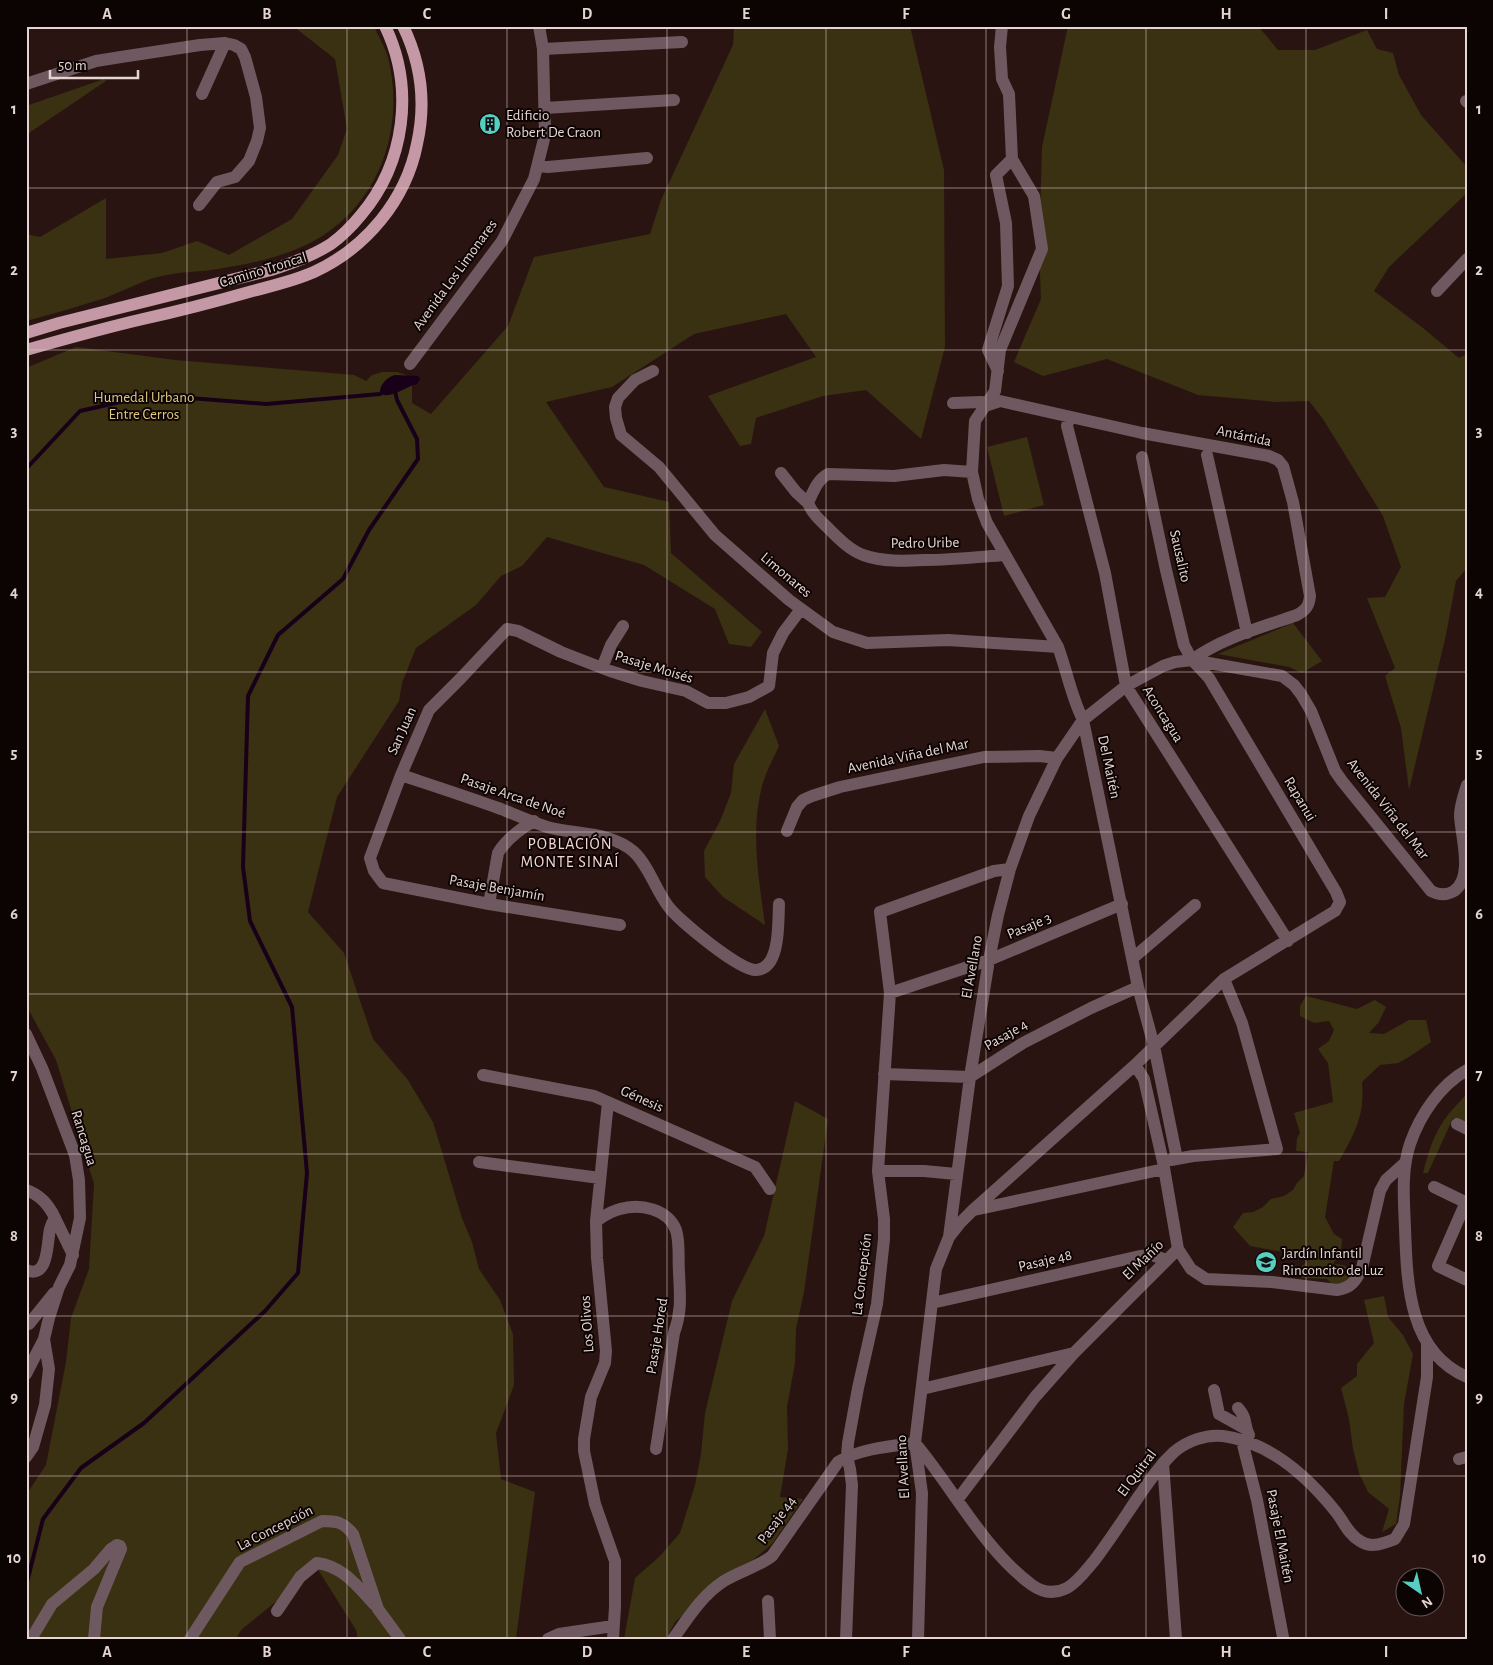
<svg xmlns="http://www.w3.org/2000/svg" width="1493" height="1665" viewBox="0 0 1493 1665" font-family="'Alegreya Sans',sans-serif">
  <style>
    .green { fill: #3a3012 }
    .water { fill: #180019 }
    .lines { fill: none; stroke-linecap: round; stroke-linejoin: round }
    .stream { stroke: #180019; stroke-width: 4 }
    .minor { stroke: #6f5960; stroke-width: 12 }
    .major { stroke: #c598a6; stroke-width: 12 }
    .grid { fill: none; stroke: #e5d5d2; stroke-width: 1; stroke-opacity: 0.55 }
    .labels { text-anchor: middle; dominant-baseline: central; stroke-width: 4; stroke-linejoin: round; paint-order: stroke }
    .poi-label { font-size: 15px; fill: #e5d5d2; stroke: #0c0403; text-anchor: start }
    .street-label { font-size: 15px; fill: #e5d5d2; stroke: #0c0403 }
    .park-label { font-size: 15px; fill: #dfc77d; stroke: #0c0403 }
    .neighbourhood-label { font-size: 16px; letter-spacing: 1px; fill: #f7d7d2; stroke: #0c0403 }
    .neatline { fill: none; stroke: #e5d5d2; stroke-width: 2 }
    .grid-label { font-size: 16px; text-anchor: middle; font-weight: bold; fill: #e5d5d2 }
  </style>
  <rect width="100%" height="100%" fill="#2a1411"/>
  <path class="green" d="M293 26H374C378 36 385 47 388 57 408 137 372 222 292 251 266 261 238 266 211 270 195 272 178 272 162 276 142 280 122 292 102 299 77 307 52 314 26 321V234L40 237 106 198V259L162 253 197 241 229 255 292 219 338 155 347 129 335 59Z
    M734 26H910L944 170 945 347 921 439 866 390 823 396 756 418 751 444 740 446 708 396 816 357 786 314 694 334 612 387 546 402 604 487 669 502 671 553 762 632 751 647 729 644 715 609 644 565 547 537 522 566 501 576 476 605 416 648 402 683 399 701 337 797 308 912 344 953 373 1039 408 1080 433 1122 462 1218 472 1242 479 1269 500 1300 513 1334 514 1385 496 1433 501 1479 535 1492 516 1639H358L356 1630 317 1568 241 1630 236 1639H26V1495L46 1465 66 1362 71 1318 89 1269 94 1184 56 1060 26 1005V368L76 347 175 360 354 375 366 381 372 375 382 372H397L406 375 412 381V403L431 414 508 326 534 257 650 234 661 200 733 45Z
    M1068 26H1258L1278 50H1315L1367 30 1377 49 1393 53 1399 75 1421 115 1467 167V193L1389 267 1374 291 1423 328 1459 358 1467 354V568L1456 581 1446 635 1409 790 1401 728 1385 676 1395 668 1367 598 1385 597 1401 567 1383 516 1323 419 1309 401 1277 402 1198 395 1107 359 1043 376 1014 362 1041 299 1039 251 1042 147Z
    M104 79 106 81 26 135V106Z
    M1027 437 1044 505 1004 516 987 447Z
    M1293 623 1322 661 1302 673 1289 667 1218 654Z
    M765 709 779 746C773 759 766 772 762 786 750 832 759 879 765 925L723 897 705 877 704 851 720 821 731 793 734 764Z
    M1306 996 1357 1009 1375 1000 1386 1007 1379 1022 1369 1033 1384 1034 1409 1020H1426L1431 1042 1409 1057 1398 1063 1380 1065 1362 1082C1365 1115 1355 1133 1339 1161H1334L1325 1217 1334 1234 1342 1239 1341 1253 1333 1264 1343 1265 1362 1275 1334 1286 1327 1279 1302 1278 1281 1266 1290 1264 1301 1267 1311 1258 1295 1253 1277 1251 1250 1246 1233 1227 1243 1213 1253 1212 1263 1207 1271 1199 1284 1196 1293 1190 1297 1183 1304 1176 1308 1152 1296 1151 1297 1138 1300 1133 1294 1113 1333 1102 1328 1063 1318 1049 1329 1041 1334 1030 1329 1021 1314 1023 1300 1016V1006Z
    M1467 1094V1124L1453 1118 1428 1173H1423C1433 1135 1439 1122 1467 1094Z
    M795 1101 828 1119 804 1292 796 1329 795 1363 787 1407 788 1449 780 1497 803 1499 772 1544 724 1584 723 1581 675 1622 666 1639H624L635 1578 659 1557 680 1533 695 1485 701 1454 705 1413 732 1301 764 1236Z
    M1384 1296 1388 1317 1403 1335 1413 1354 1404 1404 1400 1496 1396 1524 1382 1532 1389 1509 1368 1492 1359 1473 1353 1449 1349 1419 1341 1388 1357 1376V1364L1374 1343 1364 1300Z"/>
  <path class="water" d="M395 375 418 376 420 379 417 384C404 387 393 399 380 394 379 385 387 377 395 375Z"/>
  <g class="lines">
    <path class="stream" d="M26 469 80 411 151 395 266 404 380 394
      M26 1586 43 1519 81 1468 144 1423 265 1311 298 1273 307 1173 292 1007 250 921 243 867 248 696 278 635 343 579 369 530 418 459 417 439 397 400 395 391"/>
    <path class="minor" d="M543 49 682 42
      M26 84 96 61 121 57 200 45 225 43 234 45 241 49 245 57 256 97 260 128 257 141 249 161 235 177 217 182 199 205
      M202 94 225 43
      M1466 101 1467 102
      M545 108 674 100
      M1012 159 1034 196 1042 249 1000 350 995 391 975 421 972 472 978 499 987 523 1058 647C1067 671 1071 696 1083 720L1138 987 1154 1046 1177 1159
      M538 166 548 167 647 158
      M1437 291 1467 259
      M410 364 502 241 534 179 545 135 543 49 539 26
      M653 371 635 380 618 398 615 407 616 418 621 435 659 467 715 535 789 600 833 632 867 643 948 640 1058 647
      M998 371 988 350 1008 286 1006 223 996 175 1012 159 1009 94 1002 79 1000 47 1002 26
      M953 403 982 402 988 405
      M988 405 1000 401 1142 433 1269 456 1278 460 1283 466 1285 473 1293 502 1310 596C1309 606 1306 610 1297 615 1263 627 1221 638 1192 660
      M1069 418 1067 426 1105 573 1126 686 1288 941
      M1207 455 1247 633
      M972 472 944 470 894 476 828 474C817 480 813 492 808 503 813 515 821 521 830 530 840 540 850 550 863 555 883 562 904 561 924 560 951 560 978 557 1005 555
      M781 473 796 492 808 503
      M602 668 611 645 623 626
      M401 775C434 786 468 797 501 809 516 815 532 822 547 827 575 835 611 831 634 852 648 865 656 890 668 906 678 920 740 971 756 970 781 969 778 921 779 904
      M787 831 797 807 803 800 812 796 840 787 984 757 1039 756 1057 758
      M489 904 498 853C507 838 520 829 534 821
      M620 925 489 904 383 883 374 871 370 858 401 775 429 710 461 678 507 629 518 631 561 652 610 671 642 681 686 691 708 703H726L749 697 769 686 773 653 783 633 801 609
      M1133 958 1195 905
      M890 993 989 960 1122 904
      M26 1034 42 1068 75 1155 79 1180 80 1218 70 1265 59 1287 49 1318 44 1339 49 1369 45 1405 33 1447 26 1457
      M1135 1065 1144 1079 1163 1162 1178 1249 1191 1269 1206 1279 1272 1282 1337 1290C1351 1288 1356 1281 1362 1268L1380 1191 1386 1180 1406 1162
      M1467 1070C1440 1085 1420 1115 1410 1144 1401 1171 1404 1200 1405 1228 1407 1282 1408 1352 1467 1377
      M884 1074 970 1077 1023 1043 1091 1008 1138 987
      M483 1075 594 1096 755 1167 770 1189
      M608 1102 596 1221 597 1258 606 1351 605 1363 591 1397 584 1439V1451L595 1504 615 1561V1607L613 1639
      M1457 1124 1467 1129
      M1171 1160 1193 1156 1277 1149 1242 1023 1224 979
      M479 1162 600 1178
      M878 1171H924L956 1174
      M1434 1187 1467 1203
      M26 1190C41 1195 49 1205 55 1218
      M1466 1202 1438 1266 1467 1280
      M974 1210 1164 1169
      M596 1221C604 1216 611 1211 620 1209 640 1203 668 1209 676 1230 680 1243 678 1259 679 1272 680 1296 682 1311 674 1333L656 1449
      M949 1237 970 1077 989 960 998 915 1010 869 1029 816 1057 758 1083 720 1126 686 1163 666 1175 662 1192 660 1282 676 1294 685 1301 694 1311 711 1335 771 1342 781 1431 891C1439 895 1446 896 1454 891 1474 877 1461 837 1460 816 1460 805 1464 795 1467 785
      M26 1270C49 1280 47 1242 50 1229 51 1225 53 1221 55 1218L73 1255
      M932 1303 1140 1256 1152 1255 1166 1260
      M29 1324 54 1293
      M26 1374 44 1339
      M922 1389 1074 1353
      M1214 1390 1219 1414 1246 1429
      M1238 1408C1248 1419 1243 1423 1249 1435
      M1242 1441 1257 1500 1283 1637
      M915 1443C953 1488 985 1551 1032 1585 1043 1593 1055 1594 1067 1588 1078 1582 1086 1570 1094 1561 1110 1540 1124 1518 1139 1496 1150 1480 1160 1465 1174 1452 1187 1441 1206 1434 1223 1436 1269 1442 1308 1477 1336 1512 1344 1522 1348 1534 1360 1541 1372 1549 1383 1543 1395 1539L1404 1524 1427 1377V1342
      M1459 1459 1467 1457
      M1163 1463 1176 1639
      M958 1499 1035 1397 1074 1353 1178 1249
      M768 1601 770 1639
      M277 1611 300 1577 317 1563C343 1566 358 1587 375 1605
      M31 1639 52 1604 94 1569 111 1549 117 1545 120 1546 121 1549 97 1607 94 1639
      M190 1639 240 1562 322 1521C337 1521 343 1522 353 1534L378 1609 400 1639
      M548 1639 559 1634 613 1626
      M673 1639C688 1618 702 1595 724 1581 740 1571 758 1567 772 1556L838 1462C858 1449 891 1446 915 1443
      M846 1639 852 1485 850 1469 847 1456 848 1443 858 1388 877 1304 884 1239V1219L878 1171 890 993 880 912 994 871 1010 869
      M918 1639 922 1493 915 1443 936 1269 949 1237 960 1223 973 1210 1135 1065 1224 979 1335 911 1340 902 1336 892 1209 678 1192 660 1184 645 1166 570 1142 457"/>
    <path class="major" d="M26 333 59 323 271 270C292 263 312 256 331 244 342 236 352 226 361 215 405 163 415 88 385 26
      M26 350C65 339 104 328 143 319 179 311 214 302 249 292 271 286 294 281 314 272 366 248 406 200 417 144 426 104 421 63 403 26"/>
  </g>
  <path class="grid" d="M187 26V1639M347 26V1639M507 26V1639M667 26V1639M826 26V1639M986 26V1639M1146 26V1639M1306 26V1639M26 188H1467M26 350H1467M26 510H1467M26 672H1467M26 832H1467M26 994H1467M26 1154H1467M26 1316H1467M26 1476H1467"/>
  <defs>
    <g id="building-disc" transform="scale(1.125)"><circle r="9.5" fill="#57cec2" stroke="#0c0403"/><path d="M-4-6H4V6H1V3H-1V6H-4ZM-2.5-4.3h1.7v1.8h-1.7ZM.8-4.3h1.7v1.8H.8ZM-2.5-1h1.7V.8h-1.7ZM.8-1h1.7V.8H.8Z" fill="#111"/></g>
    <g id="school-disc" transform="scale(1.125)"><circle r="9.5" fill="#57cec2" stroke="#0c0403"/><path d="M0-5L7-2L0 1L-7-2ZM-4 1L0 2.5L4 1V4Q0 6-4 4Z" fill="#111"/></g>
  </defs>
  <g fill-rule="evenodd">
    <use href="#building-disc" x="490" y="124"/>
    <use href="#school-disc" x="1266" y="1262"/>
  </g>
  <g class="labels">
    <g class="poi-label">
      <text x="506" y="115">Edificio<tspan x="506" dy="17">Robert De Craon</tspan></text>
      <text x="1282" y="1253">Jardín Infantil<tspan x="1282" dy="17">Rinconcito de Luz</tspan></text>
    </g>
    <g class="street-label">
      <text transform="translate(263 270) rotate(-17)">Camino Troncal</text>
      <text transform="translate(455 275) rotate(-54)">Avenida Los Limonares</text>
      <text transform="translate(1244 436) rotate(12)">Antártida</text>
      <text transform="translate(925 543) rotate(-1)">Pedro Uribe</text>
      <text transform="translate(1180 556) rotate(77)">Sausalito</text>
      <text transform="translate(786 575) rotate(40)">Limonares</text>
      <text transform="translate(654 667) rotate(17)">Pasaje Moisés</text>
      <text transform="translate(1163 714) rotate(58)">Aconcagua</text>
      <text transform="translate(402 731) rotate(-66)">San Juan</text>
      <text transform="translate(908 756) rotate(-12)">Avenida Viña del Mar</text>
      <text transform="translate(1109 767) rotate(78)">Del Maitén</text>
      <text transform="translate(513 796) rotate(19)">Pasaje Arca de Noé</text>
      <text transform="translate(1300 799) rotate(59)">Rapanui</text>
      <text transform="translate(1388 809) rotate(52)">Avenida Viña del Mar</text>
      <text transform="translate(497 888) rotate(10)">Pasaje Benjamín</text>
      <text transform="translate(1029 926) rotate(-23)">Pasaje 3</text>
      <text transform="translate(972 967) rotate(-80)">El Avellano</text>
      <text transform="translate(1006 1035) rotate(-30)">Pasaje 4</text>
      <text transform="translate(642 1099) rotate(24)">Génesis</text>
      <text transform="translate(84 1138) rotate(73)">Rancagua</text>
      <text transform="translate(1143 1260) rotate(-44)">El Mañío</text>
      <text transform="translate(1045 1261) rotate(-13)">Pasaje 48</text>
      <text transform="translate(862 1274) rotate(-83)">La Concepción</text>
      <text transform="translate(587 1324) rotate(-94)">Los Olivos</text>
      <text transform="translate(657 1336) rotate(-81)">Pasaje Hored</text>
      <text transform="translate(903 1467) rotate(-93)">El Avellano</text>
      <text transform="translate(1137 1473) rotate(-53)">El Quitral</text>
      <text transform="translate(777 1520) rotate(-54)">Pasaje 44</text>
      <text transform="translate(275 1528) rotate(-27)">La Concepción</text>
      <text transform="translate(1280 1536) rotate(79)">Pasaje El Maitén</text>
    </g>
    <g class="park-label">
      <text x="144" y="397">Humedal Urbano<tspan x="144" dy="17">Entre Cerros</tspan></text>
    </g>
    <g class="neighbourhood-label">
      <text x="570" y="844">POBLACIÓN<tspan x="570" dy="18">MONTE SINAÍ</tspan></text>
    </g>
  </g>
  <rect width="1493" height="1665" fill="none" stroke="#0c0403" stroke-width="55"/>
  <g transform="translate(1420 1592) rotate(146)"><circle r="24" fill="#0c0403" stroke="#635856"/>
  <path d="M0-4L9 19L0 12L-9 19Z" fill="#57cec2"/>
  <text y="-8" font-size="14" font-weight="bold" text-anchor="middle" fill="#e5d5d2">N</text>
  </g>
  <path d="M50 70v8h88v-8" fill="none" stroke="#e5d5d2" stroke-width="2.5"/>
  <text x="58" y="70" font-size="15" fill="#e5d5d2" stroke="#0c0403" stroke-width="4" paint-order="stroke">50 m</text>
  <rect x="28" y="28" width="1438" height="1610" class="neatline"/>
  <g class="grid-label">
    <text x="107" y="19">A</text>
    <text x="267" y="19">B</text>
    <text x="427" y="19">C</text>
    <text x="587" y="19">D</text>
    <text x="746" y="19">E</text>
    <text x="906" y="19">F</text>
    <text x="1066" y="19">G</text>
    <text x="1226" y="19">H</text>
    <text x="1386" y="19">I</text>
    <text x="14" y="114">1</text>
    <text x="1479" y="114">1</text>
    <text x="14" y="275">2</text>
    <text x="1479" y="275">2</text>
    <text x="14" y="436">3</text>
    <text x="1479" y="436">3</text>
    <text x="14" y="597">4</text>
    <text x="1479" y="597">4</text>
    <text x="14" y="758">5</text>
    <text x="1479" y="758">5</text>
    <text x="14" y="919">6</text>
    <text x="1479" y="919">6</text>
    <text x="14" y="1080">7</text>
    <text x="1479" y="1080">7</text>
    <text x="14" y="1241">8</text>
    <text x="1479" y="1241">8</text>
    <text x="14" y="1402">9</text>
    <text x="1479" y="1402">9</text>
    <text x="14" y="1563">10</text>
    <text x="1479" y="1563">10</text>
    <text x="107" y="1657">A</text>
    <text x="267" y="1657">B</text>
    <text x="427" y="1657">C</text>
    <text x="587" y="1657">D</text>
    <text x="746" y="1657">E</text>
    <text x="906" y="1657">F</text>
    <text x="1066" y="1657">G</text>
    <text x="1226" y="1657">H</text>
    <text x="1386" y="1657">I</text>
  </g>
</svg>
